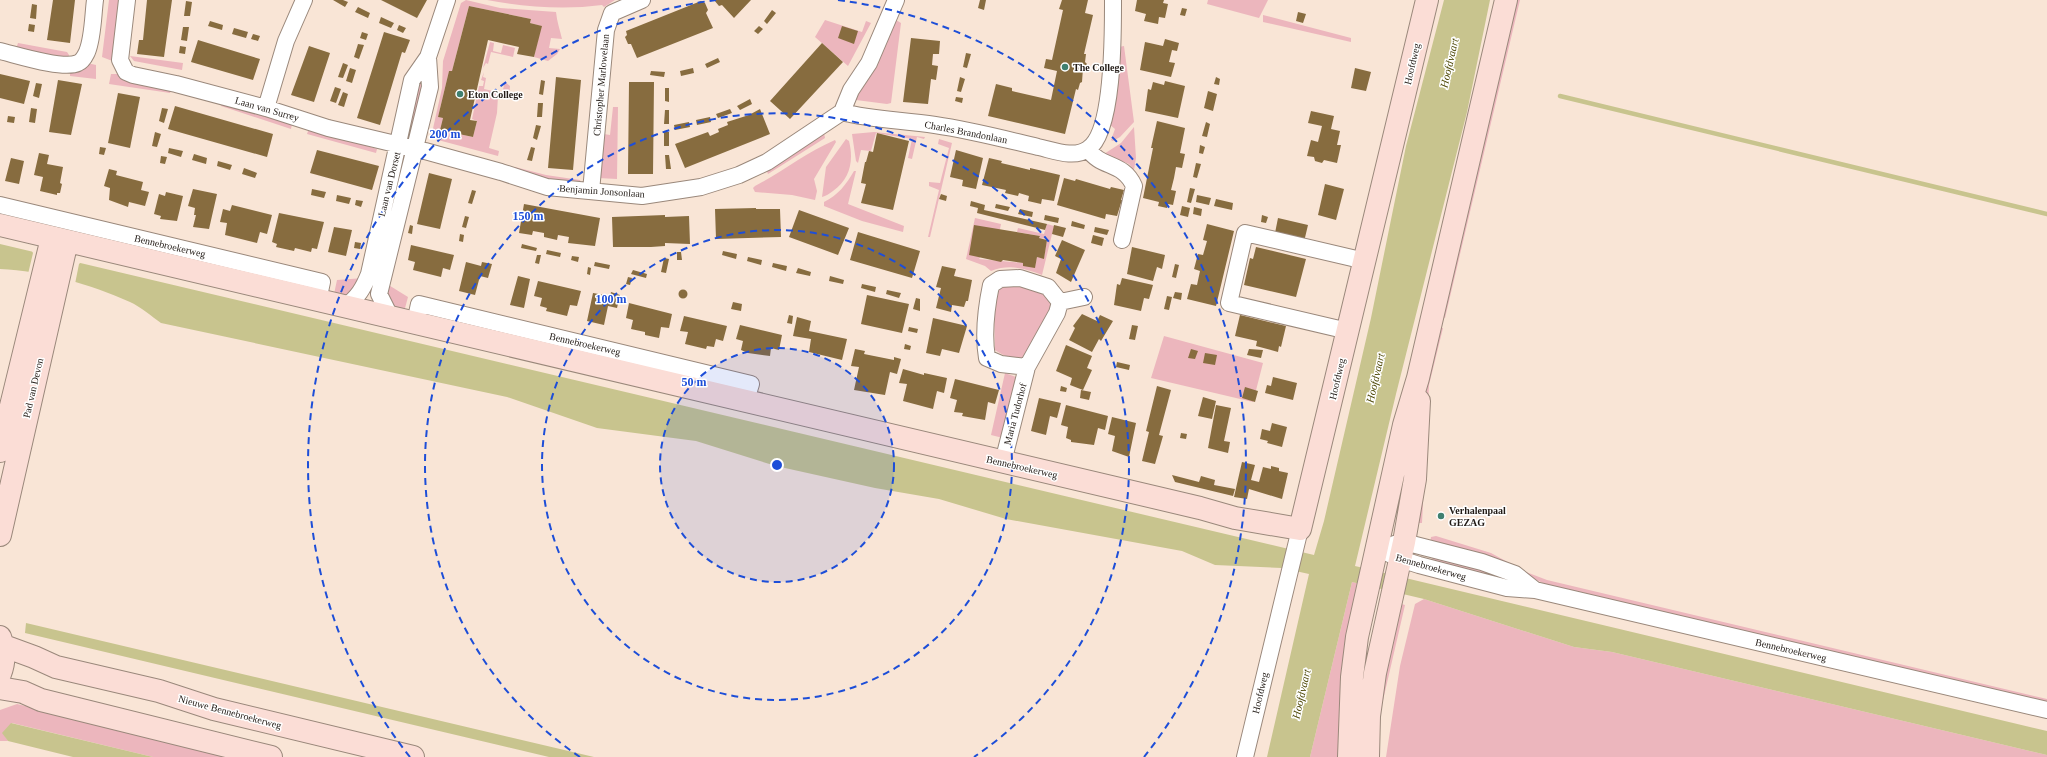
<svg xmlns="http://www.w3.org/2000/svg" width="2047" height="757" viewBox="0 0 2047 757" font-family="'Times New Roman',serif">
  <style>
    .green { fill: #ecb6bd }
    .water { fill: #c8c48e }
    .pier { fill: #f9e5d6 }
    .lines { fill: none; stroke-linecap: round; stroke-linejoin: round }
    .stream { stroke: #c8c48e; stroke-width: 4.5 }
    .building { fill: #876c3f }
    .street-casing { stroke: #9a887b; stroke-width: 18 }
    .secondary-casing { stroke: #9a887b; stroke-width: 24 }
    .street { stroke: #fff; stroke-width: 16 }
    .secondary { stroke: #fbddd6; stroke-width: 22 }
    .ring { fill: none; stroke: #1d4ed8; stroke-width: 2; stroke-dasharray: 7 5 }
    .poi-dot { fill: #3f8070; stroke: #fff; stroke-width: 1.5 }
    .labels { text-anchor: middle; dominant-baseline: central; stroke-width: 3; stroke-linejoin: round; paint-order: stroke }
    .street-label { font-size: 10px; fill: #221b16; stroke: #fff }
    .poi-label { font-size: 10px; font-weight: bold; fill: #221b16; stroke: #fff; text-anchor: start }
    .water-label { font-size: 11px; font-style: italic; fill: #4f4907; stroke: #fff }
    .centre { fill: #1d4ed8; stroke: #fff; stroke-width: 2 }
    .ring-label { font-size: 12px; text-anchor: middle; font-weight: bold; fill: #1d4ed8; stroke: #fff; stroke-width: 3; stroke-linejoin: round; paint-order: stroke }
  </style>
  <rect width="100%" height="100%" fill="#f9e5d6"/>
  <path class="green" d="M109 0H121L115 62 102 57Z
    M466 0 500 8 556 12C557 22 560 30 562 39L551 38 549 48 560 49 557 54 548 61 534 57 541 26 530 23 531 19 469 6 452 71H449L438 117 443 118 440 130 473 137 477 121 472 119 479 86H483L484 81 481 80 484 72 483 77 486 78 484 89 502 93 505 82 510 86 509 96H498L497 113 489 148 499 151 498 156 438 140 434 137 432 133 442 88 443 61 461 3Z
    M487 0H615L604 7 602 5C564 10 525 7 487 0Z
    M1208 0H1268L1259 18 1207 4Z
    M1514 0H1520L1445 318 1439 316Z
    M1263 15 1351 38V42L1263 22Z
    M825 20 862 32 866 21 871 23 848 66 815 37Z
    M896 20 901 23 891 103 887 104 856 100V95Z
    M490 42 494 43 493 51 501 53 503 45 515 48 513 57 491 52 488 64 486 63 483 68Z
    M18 43 67 52 69 55 68 60 16 49Z
    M1124 46 1134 122 1120 137 1113 141 1111 140 1115 129 1109 124 1119 47Z
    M130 56 183 63 182 70 134 61Z
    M87 63 96 65V79L70 76V72Z
    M426 72 413 128 409 129 415 87Z
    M111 74H121L172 89 170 93 109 84Z
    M222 101 292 124 291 129 221 106Z
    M613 107H618L617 179 598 178 604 134 610 135Z
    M1134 127 1136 158 1134 170 1129 164 1104 154 1121 143Z
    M309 128 377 149 376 153 307 134Z
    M874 132 925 137 924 139 917 137 912 159 908 158 912 139 876 133 871 151 861 150 858 163 856 161 852 134Z
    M824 133 825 138 768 174 766 169Z
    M846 139 849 141C854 161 850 179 833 191 829 194 826 196 822 197L826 167Z
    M939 139 952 143 930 237H928L939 190 929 186V182L940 183 949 148 938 144Z
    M835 140 836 142 814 179 817 191 815 200 792 195 755 192 753 188 755 186C782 172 807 152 835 140Z
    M515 167 546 175 580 180 581 183 547 181 514 168Z
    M854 171H856L848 204 904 226 903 232 862 221 824 206V202C838 195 846 185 854 171Z
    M975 218 1001 224 1000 229 979 259 1023 263 1035 267 1037 257 1044 258 1047 239 1039 238 1040 236 1017 232 1018 228 1044 234 1047 224 1054 226 1042 275C1025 268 1009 264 991 271L985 266 966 259Z
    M364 278C355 292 352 297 334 294L337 280Z
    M387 284 408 297 404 312C388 305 388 301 387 284Z
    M1006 285 1026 288 1048 295 1051 307 1028 356C1016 361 1005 357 995 350L994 307 999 286Z
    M1435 327 1443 328 1429 385 1422 523H1414L1427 374Z
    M1164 336 1263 363 1253 402 1151 378Z
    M1005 373 1016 377 1003 438 991 435Z
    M1436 536 1491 553 1526 572 1547 580 2047 699V705L1547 585 1520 572 1430 544 1431 537Z
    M1433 555 1512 578 1509 582 1432 560Z
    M1352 582 1357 583 1355 592 1358 593 1342 757H1310Z
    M1424 599 1574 647 1612 652 2047 755V757H1386L1400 666 1415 604Z
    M1394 602 1405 605 1381 709 1377 744 1373 742Z
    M17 704 242 757H153L12 723 3 733 8 741H0V710Z"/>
  <path class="water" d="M1444 0H1490L1467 112 1396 394 1355 566 2047 731V755L1612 652 1574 647 1424 599 1352 582 1310 757H1267L1309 574 1282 568 1215 565 1182 551 1006 519 939 499 875 488 776 466 696 441 597 428 507 397 161 323C151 316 141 307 130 302 90 284 44 271 0 269V244L1314 555 1324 521 1371 318 1406 146Z
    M26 623 594 757H549L25 633Z
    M11 723 153 757H73L8 741 2 733Z"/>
  <path class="pier" d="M31 249 82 261 79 264 75 284 28 274 33 253Z"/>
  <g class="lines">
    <path class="stream" d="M1560 96 2047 214"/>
  </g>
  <path class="building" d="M53 0H75L70 43 47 40Z
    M147 0H172L164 57 137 54 139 40H143Z
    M333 0H343L348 2 345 7Z
    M381 0H427L417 18Z
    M714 0H751L734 18 722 5 719 6Z
    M980 0H986L984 10 978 8Z
    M1062 0H1088L1085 13 1093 15 1084 54H1086L1085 62 1087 64 1086 67 1083 68 1082 82 1080 83 1078 90 1076 89 1065 134 988 116 996 84 1012 88V91L1051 100 1057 71 1044 68 1046 59 1052 60 1063 10 1059 9Z
    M1137 0H1164L1163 3 1168 4 1165 18 1159 17 1158 24 1144 21 1146 14 1135 11Z
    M186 1 192 2 190 16H184Z
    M701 1 705 3 708 10 706 13 713 28 637 58 631 44H628L625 37 627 35 626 31Z
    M32 4 37 5 36 19 30 18Z
    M469 6 531 19 530 23 542 26 534 57 517 54 519 47 488 40 470 120 477 121 473 137 440 130 443 118 438 117 449 71H452Z
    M358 7 370 13 368 18 355 12Z
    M1182 8 1187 9 1185 16 1180 15Z
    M772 10 776 13 767 24 764 21Z
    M1298 12 1306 14 1303 23 1296 21Z
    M381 17 394 23 391 28 379 23Z
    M210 21 223 25 222 30 208 26Z
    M29 24 35 25 34 32 28 31Z
    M399 25 406 28 403 33 397 30Z
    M759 26 763 29 758 34 754 31Z
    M842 26 858 31 854 44 838 38Z
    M183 27H189L187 41 181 40Z
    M234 28 248 32 246 38 232 34Z
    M362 32 368 34 366 40 360 38Z
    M384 32 410 40 405 53 402 52 380 125 357 118Z
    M253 34 260 36 258 41 251 39Z
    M911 38 940 41 939 54H933L932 65 938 66 936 80 931 79 928 104 903 102Z
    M1165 39 1179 43 1177 51 1172 50 1169 62 1175 63 1171 77 1140 70 1145 42 1163 46Z
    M198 40 260 59 253 80 191 62Z
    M822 43 843 62 790 119 770 101Z
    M358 44 364 45 359 59 354 57Z
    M180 46 186 47 185 54 179 53Z
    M309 46 330 53 314 102 291 95Z
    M966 53 971 54 967 68 963 67Z
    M718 58 720 62 707 68 705 64Z
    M343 63 348 65 343 78 338 77Z
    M350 68 356 70 352 83 346 81Z
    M693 68 694 73 681 76 680 71Z
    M1355 68 1371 72 1366 91 1351 88Z
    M651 71 665 72 664 77 650 75Z
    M0 74 30 81 24 104 0 98Z
    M556 77 581 80 573 170 548 168Z
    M960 77 965 79 961 92 957 91Z
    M1216 77 1220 79 1219 85 1214 84Z
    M58 80 82 84 71 135 49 132Z
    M541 80 545 81 543 95 539 94Z
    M1165 81 1185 86 1178 118 1145 111 1148 89 1151 90 1153 82 1164 85Z
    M629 82H654L653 174H628Z
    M36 83 42 84 39 98 33 96Z
    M335 87 341 89 336 103 330 101Z
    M665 88H669V102L665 101Z
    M1208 91 1217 94 1213 111 1204 108Z
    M343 92 348 94 344 107 338 105Z
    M118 93 140 97 130 148 108 143Z
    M956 97 963 98 962 103 955 101Z
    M750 99 752 104 740 110 737 106Z
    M538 103H543L542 117H537Z
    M175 106 273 134 267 157 168 129Z
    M31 108 37 109 35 123 29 122Z
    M162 108 168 109 164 123 159 121Z
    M730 109 732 113 718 118 716 114Z
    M760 109 770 134 685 168 675 144 708 132 710 136 719 132 718 129 728 125 727 122 749 115Z
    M665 110H669V124H664Z
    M1311 111 1334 116 1331 129 1340 131 1337 145H1341L1337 163 1324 160 1322 163 1315 161 1314 157 1307 156 1311 140 1318 142 1322 126 1308 123Z
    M8 116 15 117 14 123 7 122Z
    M710 117 711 122 697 125 696 120Z
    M1157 121 1185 128 1180 153 1185 154 1182 168 1176 167 1174 178 1171 190 1176 191 1173 205 1168 204 1167 208 1158 206 1159 202 1143 198 1153 148H1151Z
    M689 122 690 127 675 130 674 125Z
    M1206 122 1210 124 1207 137 1202 136Z
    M536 125 541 126 537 140 533 138Z
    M155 132 161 134 157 147 152 146Z
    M664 132H669V146H664Z
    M877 133 909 141 893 210 861 203 866 184 861 183 865 162H866L869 151 873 152Z
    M1200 145 1205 147 1203 154 1199 153Z
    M100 147 106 148 104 155 99 154Z
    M531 147 535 148 532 161 527 160Z
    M169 148 183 151 181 157 168 153Z
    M317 150 379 166 372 190 310 173Z
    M956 150 983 158 976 189 962 186 963 180 950 177Z
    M39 153 49 155 47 164 63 167 60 183 62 184 60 193H57V195L40 191 43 177 34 175Z
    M194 154 207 158 206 164 192 160Z
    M665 155H669L671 169H666Z
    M161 156 167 157 165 164 160 163Z
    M11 158 24 161 19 184 5 181Z
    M989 158 1002 161 1001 163 1030 170V168L1060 175 1054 201 1042 199 1041 204 1028 201 1029 196 1019 193 1018 196 1005 193 1006 190 982 185Z
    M218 161 232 165 230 170 217 166Z
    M1196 163 1201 164 1197 178 1193 177Z
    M244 168 257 173 255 178 242 174Z
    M109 169 117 171 116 175 143 182 141 190 149 192 145 206 129 202 128 207 109 200 110 188 104 186Z
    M429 173 452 179 440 229 417 224Z
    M1064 178 1075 181 1076 179 1110 189 1111 187 1124 190 1121 200H1123V203H1121L1117 216 1106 214 1105 219 1057 205Z
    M1325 184 1344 189 1336 220 1318 215Z
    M1190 188 1195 189 1191 203 1187 202Z
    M193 189 217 194 209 229 193 227 196 215H194L195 208 188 206Z
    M312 189 326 192 324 198 311 195Z
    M472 190 476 191 472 204 468 203Z
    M166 192 183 196 177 221 160 219 161 216 154 214 159 194 165 196Z
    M941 194 947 196 946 201 939 199Z
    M337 195 351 198 349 204 336 201Z
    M1197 195 1211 198 1209 205 1196 202Z
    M1216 199 1233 203 1232 210 1214 206Z
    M356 200 363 201 361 207 355 205Z
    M971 201 985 205 984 210 1047 224 1045 230 977 213 978 208 970 206Z
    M524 204 600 218 595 246 568 243 569 237 558 235 557 240 544 237V233L533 231 532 235 519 233Z
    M996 204 1010 207 1008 211 995 208Z
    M232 205 272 215 267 234 260 232 257 243 225 235 227 223 220 222 223 209 230 211Z
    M1182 206 1190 208 1188 217 1180 215Z
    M1194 207 1202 209 1201 216 1193 214Z
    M756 208V209H780L781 237 716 239 715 209Z
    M1020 209 1033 212 1032 217 1018 214Z
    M799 210 849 228 838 255 789 237Z
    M279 213 324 222 317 249 312 248 311 252 295 248 294 251 276 247 277 244 272 242Z
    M665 215V217L689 216 690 244 665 243V246L651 247H613L612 217Z
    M1045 215 1059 218 1058 223 1044 220Z
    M1262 215 1268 217 1266 223 1261 222Z
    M465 216 469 217 466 228 462 227Z
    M1278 218 1308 225 1303 246 1274 238Z
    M1072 221 1085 225 1084 229 1071 226Z
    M1207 224 1234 231 1216 306 1187 299 1191 284 1197 285 1200 271 1194 269 1198 254 1203 255 1207 241 1203 240Z
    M410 225 413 226 412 234 408 233Z
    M974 225 1040 236 1039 238 1047 240 1044 259 1037 257 1035 268 1023 266V263L1003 260 1001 262 969 255Z
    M1054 225 1066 228 1063 237 1052 234Z
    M334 227 352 230 346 256 328 252Z
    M1095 227 1109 230 1107 235 1094 232Z
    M858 232 920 251 912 278 850 260Z
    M460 234 464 235 463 242 459 241Z
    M1093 235 1104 238 1102 246 1091 243Z
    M1062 240 1085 250 1071 282 1056 273 1061 259 1055 256Z
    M355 242 361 243 360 249 354 248Z
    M522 244 537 248 536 251 521 248Z
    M411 245 454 255 450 270 443 268 441 277 413 270 415 262 408 260Z
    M1132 247 1165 255 1162 269 1157 267 1153 281 1127 274Z
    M1256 247 1306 259 1296 297 1244 285 1250 258 1253 259Z
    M547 250 561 253 560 257 546 254Z
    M723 251 737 254 736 259 722 255Z
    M677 252H681L682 260H677Z
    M537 255H541L539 264 535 263Z
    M572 256 579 257 578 262 571 260Z
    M748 257 762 260 761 265 747 261Z
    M664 258 669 259 666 273 661 272Z
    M466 262 481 266 482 262 492 264 488 278 480 276 475 295 459 291Z
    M595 262 610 265 609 269 594 266Z
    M773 263 787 266 786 271 772 267Z
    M1175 264 1179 265 1176 278 1172 277Z
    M942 266 956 269 954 276 972 280 968 301H966L964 307 952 305 951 312 936 308 941 288 936 287Z
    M588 267 591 268 590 275 587 274Z
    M798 268 811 272 810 276 796 273Z
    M633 270 647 274 646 278 631 274Z
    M518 276 530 279 524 308 510 305Z
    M830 276 844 280 843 284 829 281Z
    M628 277 632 278 630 285 626 284Z
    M1122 278 1153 285 1149 299 1144 298 1141 311 1114 305 1117 284 1120 285Z
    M538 281 581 291 577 306 570 305 567 316 546 311 547 308 540 306 542 298 534 296Z
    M862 284 876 287 875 292 861 288Z
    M678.5 294a4.5 4.5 0 1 1 9 0a4.5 4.5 0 1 1-9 0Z
    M887 290 901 293 899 298 886 294Z
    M611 292 620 295 617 308 608 306 604 325 587 321 593 293 610 296Z
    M1175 292 1182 293 1181 300 1173 298Z
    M867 295 909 304 902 333 861 324Z
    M1167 296 1172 297 1169 310 1164 309Z
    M916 298 920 299V311L913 309Z
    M733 302 742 304 741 311 731 309Z
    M629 303 672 314 669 328 661 327 659 338 645 335V332L631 329 633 320 626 318Z
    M1082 314 1097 321 1100 315 1113 321 1101 341 1099 339 1092 352 1069 340 1075 328 1073 326Z
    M789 315 793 316 792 324 787 323Z
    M1240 315 1286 326 1281 347 1279 346 1278 352 1256 346 1257 341 1235 336Z
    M684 316 727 326 723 341 716 339 714 347 707 346 706 349 685 344 688 332 680 331Z
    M797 317 811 321 809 331 847 339 842 360 809 352 811 339 793 336Z
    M933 318 967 326 959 353 942 349 940 356 926 353Z
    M740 325 782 335 779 350 771 348 770 356 748 353 741 350 743 341 736 339Z
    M1132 325 1138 326 1135 340 1129 339Z
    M909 327 918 329 917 333 908 331Z
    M905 344 911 346 910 350 904 349Z
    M1066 345 1092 356 1087 368 1092 370 1083 390 1070 385 1072 378 1056 371Z
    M855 349 865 351 864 354 894 360V357L901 359 897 374 890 372 885 395 854 390 859 367 851 366Z
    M1191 349 1198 351 1195 359 1188 358Z
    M1249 349 1263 350 1261 358 1247 355Z
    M1205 353 1217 355 1215 365 1203 363Z
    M1117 362 1130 365 1129 370 1116 367Z
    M903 369 924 375V373L947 378 944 393 937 391 933 409 903 401 907 384 899 383Z
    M1273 377 1297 383 1293 400 1265 393 1267 385 1271 386Z
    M955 379 999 390 995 404 988 402 985 420 962 416 963 413 954 412 957 400 950 398Z
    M1061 386 1067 388 1066 392 1060 391Z
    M1157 386 1171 390 1159 435 1163 436 1155 464 1142 461 1149 432 1146 431Z
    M1245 387 1258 391 1255 402 1242 398Z
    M1081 390 1091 392 1089 400 1080 398Z
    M1203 397 1216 401 1212 419 1198 416Z
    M1039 398 1061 403 1057 418 1050 416 1046 435 1031 431Z
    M1066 405 1108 416 1105 430 1098 428 1094 445 1071 442V440L1066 438 1068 427 1061 425Z
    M1216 405 1231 408 1224 441 1230 442 1228 453 1208 448Z
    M1112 417 1136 423 1129 457 1112 451 1115 436 1108 434Z
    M1272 423 1287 427 1282 447 1267 443 1268 441 1260 439 1262 429 1270 431Z
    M1181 433 1187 434 1186 439 1180 438Z
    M1242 462 1255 465 1251 480 1259 482 1263 467 1271 469V466L1279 468V471L1288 473 1282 499 1249 489 1247 499 1234 497Z
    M1172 475 1199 482 1201 476 1215 480 1214 485 1235 489 1233 496 1175 482Z"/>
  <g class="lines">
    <g class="street-casing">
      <path id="street" d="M127 0 120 60 126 72 133 75 176 84 266 108 328 128 425 151 501 172 547 187 642 196 701 187 739 175 767 162 842 112 851 90 869 63 896 0
        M0 51C17 55 63 70 78 63 83 61 85 56 87 52 93 38 93 15 95 0
        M266 108 286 41 304 0
        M842 112C872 120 904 120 935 125 970 130 1004 139 1038 147 1053 150 1074 159 1088 149 1114 132 1113 30 1113 0
        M1088 149C1101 169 1123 161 1134 186L1122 240
        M591 191 606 30 612 13 642 0
        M0 205 322 282 318 301
        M1060 302 1084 297
        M345 307C358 297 363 289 369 274L412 80 428 57 447 0
        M390 316 379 294 430 87 428 57
        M415 323 419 304 751 384 745 403
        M1348 331 1229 303 1245 233 1365 261
        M1003 462 1027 367 1057 313 1060 302 1048 287 1020 278 1000 279 991 285C986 309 983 334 987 358L1001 364 1027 367
        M1394 544 1404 542 1482 562 1515 574 1535 590
        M1377 548 1400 559 1419 565 1507 588 1535 590 2047 710
        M1245 757 1300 529"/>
    </g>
    <g class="secondary-casing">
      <path id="secondary" d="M0 225C400 320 800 415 1200 508L1235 518 1300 529 1427 0
        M0 451 52 238
        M0 535 67 241
        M0 637C5 650 5 661 0 674
        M4 646 34 657 56 667 159 691 214 709 413 757
        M0 688 23 692 41 700 271 757
        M1349 757 1352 677 1357 637 1404 425 1418 378 1506 0
        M1368 757 1369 716 1375 673 1404 542 1415 479 1419 401"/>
    </g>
    <use href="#street" class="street"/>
    <use href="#secondary" class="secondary"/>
  </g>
  <circle cx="777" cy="465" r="117" fill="#1d4ed8" fill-opacity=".12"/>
  <g class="ring">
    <circle cx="777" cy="465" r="117"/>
    <circle cx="777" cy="465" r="235"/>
    <path d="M580 757A352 352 0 1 1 974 757"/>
    <path d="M410 757A469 469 0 0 1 716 0M838 0A469 469 0 0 1 1144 757"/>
  </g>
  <g class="poi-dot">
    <circle cx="1065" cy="67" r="4"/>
    <circle cx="460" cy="94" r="4"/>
    <circle cx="1441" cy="516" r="4"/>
  </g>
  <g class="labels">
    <g class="street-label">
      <text transform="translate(1412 64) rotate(-77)">Hoofdweg</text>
      <text transform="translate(601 85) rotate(-85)">Christopher Marlowelaan</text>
      <text transform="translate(267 109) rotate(16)">Laan van Surrey</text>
      <text transform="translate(966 132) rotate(11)">Charles Brandonlaan</text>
      <text transform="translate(389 184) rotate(-76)">Laan van Dorset</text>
      <text transform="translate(602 191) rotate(4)">Benjamin Jonsonlaan</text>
      <text transform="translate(170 246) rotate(13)">Bennebroekerweg</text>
      <text transform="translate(585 344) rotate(13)">Bennebroekerweg</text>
      <text transform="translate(1337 379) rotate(-77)">Hoofdweg</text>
      <text transform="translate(33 388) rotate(-77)">Pad van Devon</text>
      <text transform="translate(1015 414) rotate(-75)">Maria Tudorhof</text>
      <text transform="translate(1022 467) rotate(13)">Bennebroekerweg</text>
      <text transform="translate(1431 567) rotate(16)">Bennebroekerweg</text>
      <text transform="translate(1791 650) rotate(13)">Bennebroekerweg</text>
      <text transform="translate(1260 693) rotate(-77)">Hoofdweg</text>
      <text transform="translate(230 712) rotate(15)">Nieuwe Bennebroekerweg</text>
    </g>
    <g class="poi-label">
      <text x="1073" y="67">The College</text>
      <text x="468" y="94">Eton College</text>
      <text x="1449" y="510">Verhalenpaal<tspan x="1449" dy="12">GEZAG</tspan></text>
    </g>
    <g class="water-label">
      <text transform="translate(1449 63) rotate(-77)">Hoofdvaart</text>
      <text transform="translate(1375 378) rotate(-77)">Hoofdvaart</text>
      <text transform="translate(1301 694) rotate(-77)">Hoofdvaart</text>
    </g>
  </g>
  <circle cx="777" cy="465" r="6" class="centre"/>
  <g class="ring-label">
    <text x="445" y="138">200 m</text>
    <text x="528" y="220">150 m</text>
    <text x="611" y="303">100 m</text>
    <text x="694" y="386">50 m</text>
  </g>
</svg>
